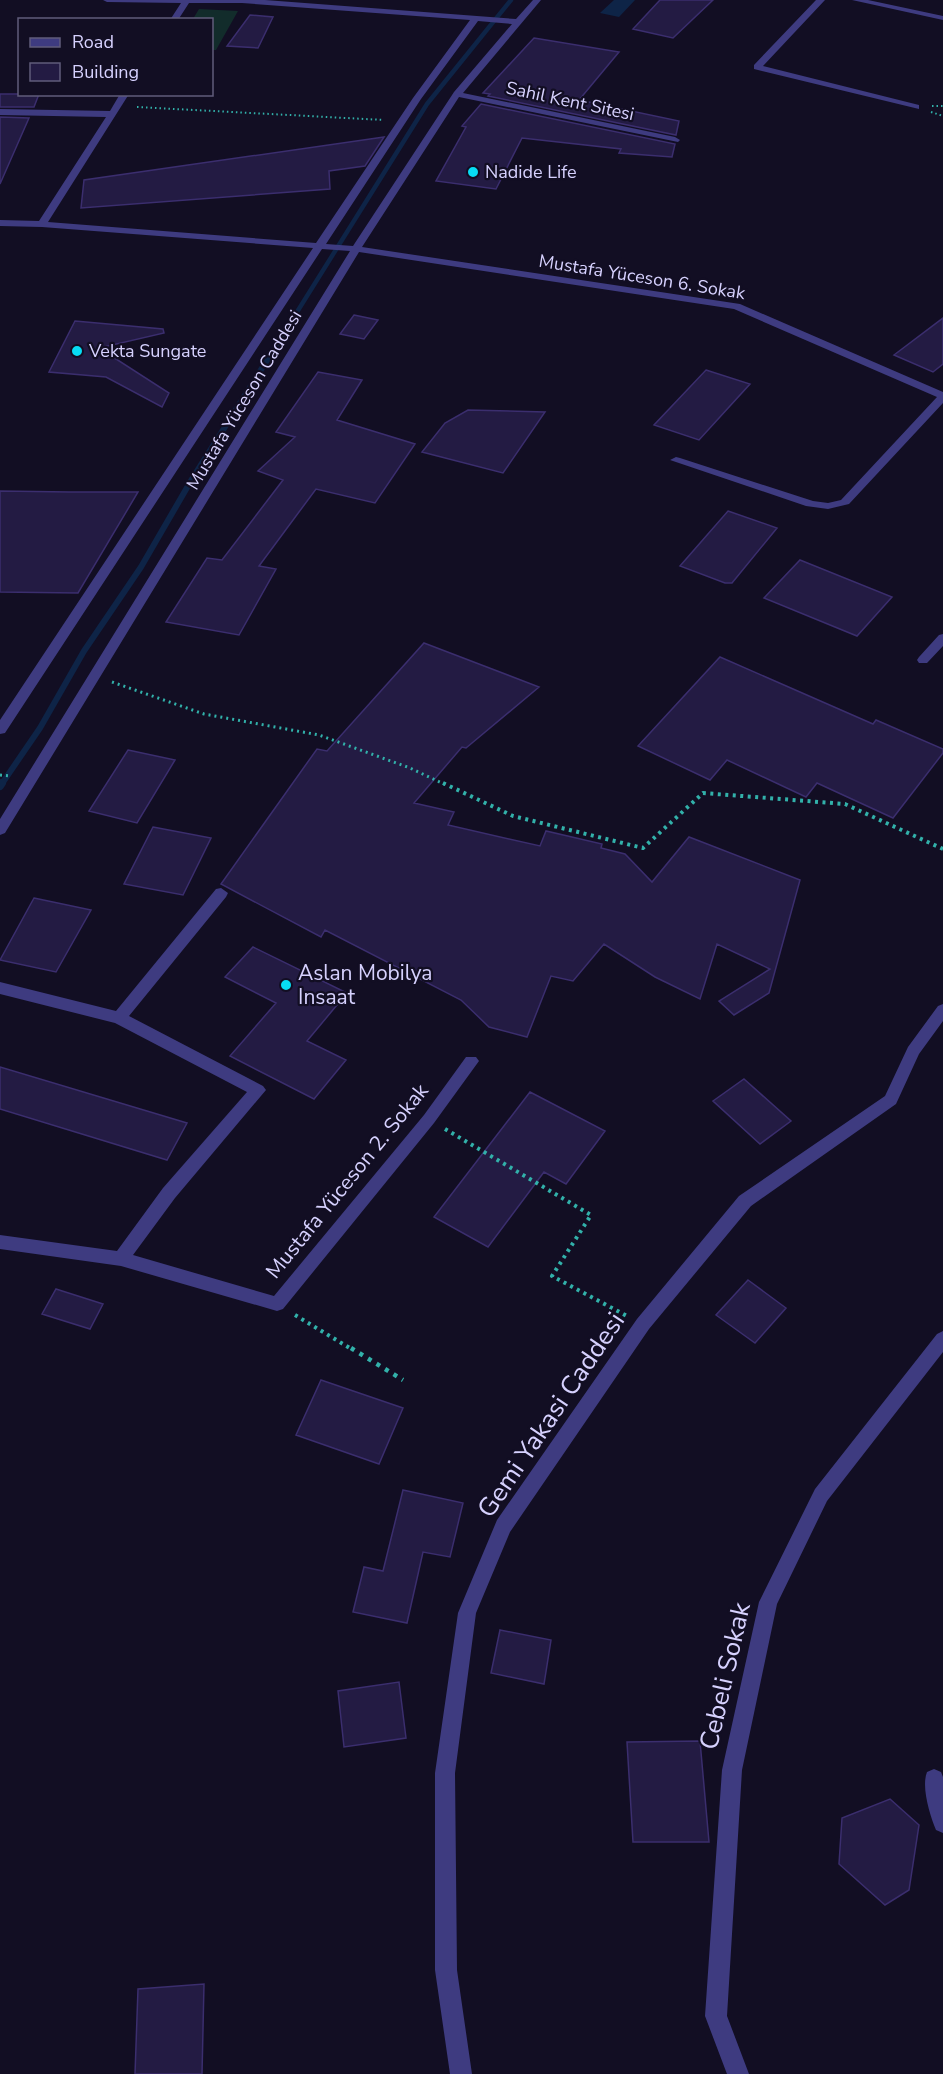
<svg xmlns="http://www.w3.org/2000/svg" width="943" height="2074" viewBox="0 0 943 2074" font-family="'Nunito Sans',sans-serif">
  <style>
    .green { fill: #122c2b }
    .water { fill: #0e2447 }
    .lines { fill: none; stroke-linecap: round; stroke-linejoin: round }
    .stream-far2 { stroke: #0e2447; stroke-width: 4.5 }
    .stream-far1 { stroke: #0e2447; stroke-width: 6 }
    .stream { stroke: #0e2447; stroke-width: 8 }
    .building { fill: #231b43; stroke: #3b2e6e; stroke-width: 1.5 }
    .path-far3 { stroke: #32b1aa; stroke-width: 2; stroke-dasharray: 1.5 3; stroke-linecap: butt }
    .path-far2 { stroke: #32b1aa; stroke-width: 3; stroke-dasharray: 2 4; stroke-linecap: butt }
    .path-far1 { stroke: #32b1aa; stroke-width: 4; stroke-dasharray: 3 4.5; stroke-linecap: butt }
    .path { stroke: #32b1aa; stroke-width: 4.5; stroke-dasharray: 4 6; stroke-linecap: butt }
    .minor { fill: #3e3b80; fill-rule: evenodd }
    .poi-dot { fill: #07dcf4; stroke: #120e23; stroke-width: 2 }
    .labels { text-anchor: middle; dominant-baseline: central; stroke-width: 4.5; stroke-linejoin: round; paint-order: stroke }
    .far-street-label { font-size: 18px; fill: #d6d1fe; stroke: #120e23 }
    .far-poi-label { font-size: 18px; fill: #d6d1fe; stroke: #120e23; text-anchor: start }
    .poi-label { font-size: 21px; fill: #d6d1fe; stroke: #120e23; text-anchor: start }
    .street-label { font-size: 21px; fill: #d6d1fe; stroke: #120e23 }
    .near-street-label { font-size: 26px; fill: #d6d1fe; stroke: #120e23 }
  </style>
  <rect width="100%" height="100%" fill="#120e23"/>
  <path class="green" d="M199 9 238 11 216 50H212V20L193 19Z"/>
  <path class="water" d="M614 0H635L619 17 600 13Z"/>
  <g class="lines">
    <path class="stream-far2" d="M277 344 427 104 511 0"/>
    <path class="stream-far1" d="M1 785 40 728 84 651 141 567 192 479 278 343"/>
    <path class="stream" d="M0 786 2 783"/>
  </g>
  <path class="building" d="M660 0H713L673 38 633 29Z
    M250 15 273 17 258 48 227 46Z
    M534 38 619 52 579 100 679 121 676 135 488 96 490 94 483 93Z
    M0 94H39L34 107H0Z
    M481 104 675 144 672 157 619 153 621 149 522 138 496 189 436 181 466 127 462 126Z
    M0 117 29 118 0 184Z
    M384 137 365 166 329 171 330 189 81 208 84 180Z
    M354 315 378 320 364 339 340 334Z
    M943 318V364L933 372 894 355Z
    M75 321 163 329 164 333 99 348 169 393 162 407 106 377 49 372Z
    M706 370 750 384 699 440 654 425Z
    M318 372 362 380 337 420 415 444 375 503 316 489 259 566 276 569 239 635 166 622 207 558 222 560 283 480 258 471 295 437 276 432Z
    M468 410 545 412 503 473 422 452 445 423Z
    M0 491 70 492H138L78 593 0 592Z
    M728 511 777 528 732 583H725L680 566Z
    M800 560 892 597 857 636 764 598Z
    M424 643 539 687 466 748 462 747 414 803 454 812 448 825 540 846 546 831 602 844 601 848 625 854 652 882 689 837 800 880 769 993 734 1015 719 1001 770 969 717 944 700 999 655 977 604 944 573 981 551 976 527 1037 489 1027 461 1000 325 930 321 937 221 884 317 749 327 751Z
    M720 657 873 724 876 720 943 749V753L893 818 817 783 806 797 727 760 710 780 638 746Z
    M128 750 175 760 137 823 89 811Z
    M153 827 211 838 183 895 124 884Z
    M34 898 91 910 56 972 0 960Z
    M253 947 347 993 307 1041 346 1060 314 1099 230 1056 276 1003 225 977Z
    M0 1067 187 1123 167 1160 0 1109Z
    M744 1079 791 1121 760 1144 713 1101Z
    M530 1092 605 1131 566 1184 544 1172 488 1247 434 1217Z
    M748 1280 786 1308 755 1343 716 1315Z
    M56 1289 103 1304 90 1329 42 1314Z
    M321 1380 403 1408 379 1464 296 1435Z
    M403 1490 463 1503 450 1557 423 1552 407 1623 353 1612 364 1567 383 1571Z
    M500 1630 551 1640 544 1684 491 1673Z
    M399 1682 406 1738 344 1747 338 1691Z
    M700 1741 709 1842H633L627 1742Z
    M890 1799 919 1825 909 1890 885 1905 839 1864 842 1818Z
    M204 1984 202 2074H135L138 1989Z"/>
  <g class="lines">
    <path class="path-far3" d="M932 106H943
      M137 107 384 120
      M931 112 943 116"/>
    <path class="path-far2" d="M112 682 204 714 319 735 410 768 446 785
      M0 775 11 776"/>
    <path class="path-far1" d="M443 783 513 816 643 848 703 793 845 804 943 849
      M445 1129 591 1215 552 1276 627 1316
      M295 1315 353 1350"/>
    <path class="path" d="M351 1348 403 1380"/>
    <path class="minor" d="M103 0H265L516 19 533 0H541L463 93 675 137 680 140 678 142 459 97 362 247 740 304 943 392V403L849 504 828 509 806 506 670 460 676 457 680 458 813 501 828 503 841 500 937 397 734 309 359 252 5 833 0 835V819L350 251 322 249 5 733 0 734V720L313 248 42 227 0 226V220L39 221 106 117 0 115V109L110 111 120 94H129L48 222 316 243 413 98 470 20 242 3H189L178 20H170L181 3 107 2ZM478 21 512 24 454 92 353 246 326 244 421 99Z
      M816 0H825L763 66 919 105V109L754 69V65Z
      M852 0H868L943 16V20Z
      M943 634V646L927 663H919L917 660 919 657 939 635Z
      M221 888 228 893 226 897 129 1016 263 1086 266 1090 175 1198 133 1255 274 1296 424 1115 466 1057H476L479 1061 434 1123 283 1309 277 1311 121 1266 0 1249V1235L117 1251 163 1188 247 1092 115 1023 0 994V982L116 1011 216 889Z
      M943 1004V1021L919 1054 896 1104 751 1206 649 1329 510 1532 476 1613 455 1773 457 1970 472 2074H450L435 1970V1773L458 1613 497 1520 637 1319 739 1196 885 1096 908 1047 938 1006Z
      M943 1331V1352L827 1501 777 1604 742 1770 727 2016 749 2074H727L705 2016 722 1770 759 1602 815 1489 937 1334Z
      M934 1769 941 1772 943 1777V1833L936 1830C930 1816 921 1787 927 1772Z"/>
  </g>
  <g class="poi-dot">
    <circle cx="473" cy="172" r="6"/>
    <circle cx="77" cy="351" r="6"/>
    <circle cx="286" cy="985" r="6"/>
  </g>
  <g class="labels">
    <g class="far-street-label">
      <text transform="translate(570 101) rotate(12)">Sahil Kent Sitesi</text>
      <text transform="translate(642 277) rotate(9)">Mustafa Yüceson 6. Sokak</text>
      <text transform="translate(244 400) rotate(-59)">Mustafa Yüceson Caddesi</text>
    </g>
    <g class="far-poi-label">
      <text x="485" y="172">Nadide Life</text>
      <text x="89" y="351">Vekta Sungate</text>
    </g>
    <g class="poi-label">
      <text x="298" y="973">Aslan Mobilya<tspan x="298" dy="24">Insaat</tspan></text>
    </g>
    <g class="street-label">
      <text transform="translate(347 1181) rotate(-51)">Mustafa Yüceson 2. Sokak</text>
    </g>
    <g class="near-street-label">
      <text transform="translate(551 1415) rotate(-56)">Gemi Yakasi Caddesi</text>
      <text transform="translate(725 1676) rotate(-77)">Cebeli Sokak</text>
    </g>
  </g>
  <rect x="18" y="18" width="195" height="78" fill="#120e23" stroke="#605c7b" stroke-width="1.5"/>
  <rect x="30" y="38" width="30" height="9" fill="#3e3b80" stroke="#605c7b" stroke-width="1.5"/>
  <text x="72" y="48" font-size="18" fill="#d6d1fe">Road</text>
  <rect x="30" y="63" width="30" height="18" fill="#231b43" stroke="#605c7b" stroke-width="1.5"/>
  <text x="72" y="78" font-size="18" fill="#d6d1fe">Building</text>
</svg>
